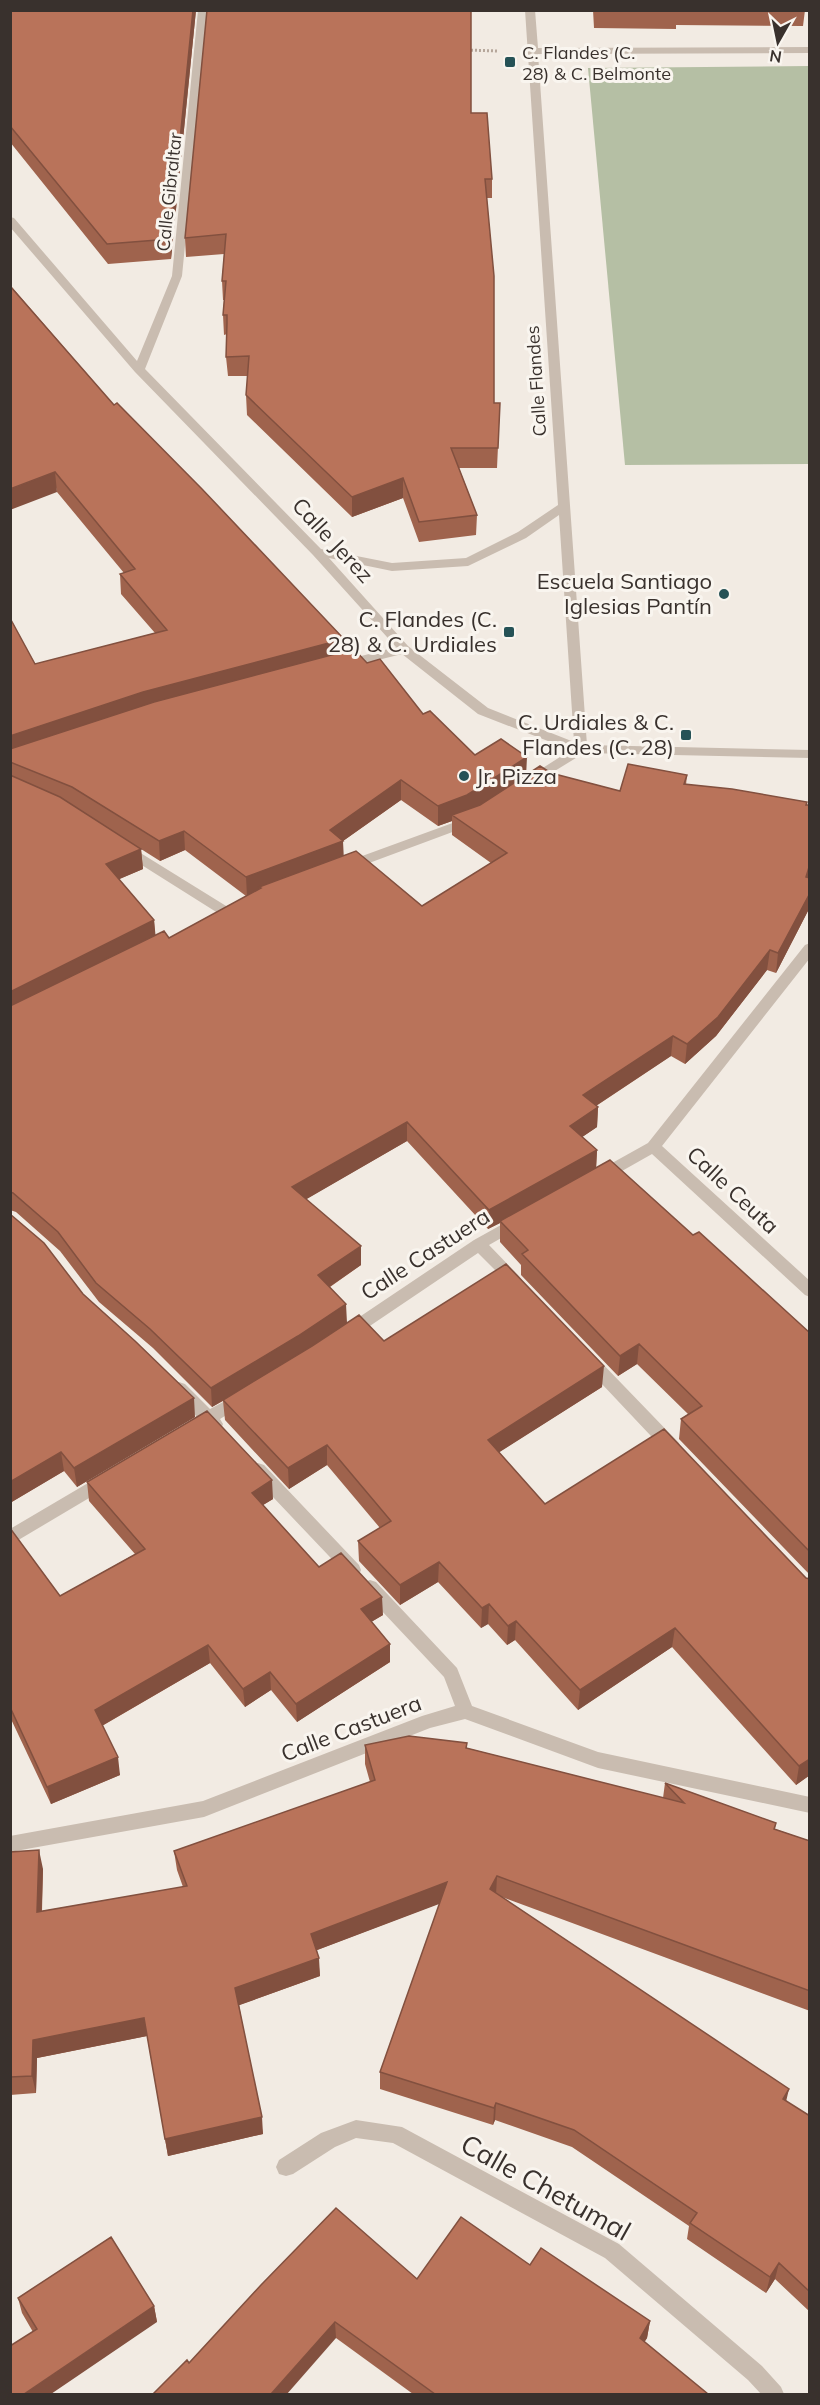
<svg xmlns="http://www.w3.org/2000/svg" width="820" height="2405" viewBox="0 0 820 2405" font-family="Mulish,sans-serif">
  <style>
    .green { fill: #b5bfa4 }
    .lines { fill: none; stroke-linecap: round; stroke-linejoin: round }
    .path { stroke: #b5a69a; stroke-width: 3; stroke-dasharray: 2 2; stroke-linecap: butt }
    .street { fill: #c9bcb0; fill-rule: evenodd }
    .wall { fill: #9f634d; fill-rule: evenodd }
    .shaded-wall { fill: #82503f }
    .building { fill: #b9735a; stroke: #82503f; stroke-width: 1.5 }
    .poi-dot { fill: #265256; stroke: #f9f5ef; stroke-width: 2 }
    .labels { text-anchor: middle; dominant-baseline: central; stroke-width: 6; stroke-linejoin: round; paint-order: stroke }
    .far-poi-label { font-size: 18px; fill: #39312d; stroke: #f9f5ef; text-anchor: start }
    .far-street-label { font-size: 18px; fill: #39312d; stroke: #f9f5ef }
    .street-label { font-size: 22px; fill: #39312d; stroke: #f9f5ef }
    .poi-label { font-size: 22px; fill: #39312d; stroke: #f9f5ef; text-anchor: end }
    .near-street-label { font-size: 27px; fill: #39312d; stroke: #f9f5ef }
  </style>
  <rect width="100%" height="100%" fill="#f2ebe3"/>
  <path class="green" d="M809 66V464L625 465 588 68Z"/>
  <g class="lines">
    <path class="path" d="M467 50 498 51"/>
    <path class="street" d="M198 10H208L182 276 145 369 321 549 392 563 466 558 518 532 558 505 525 10H535L538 48 810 47V53L538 54 587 745 810 750V758L584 753 532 785 527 784 525 781 527 778 571 750 478 714 402 654 346 668 342 667 340 664 342 661 396 647 313 555 135 372 10 227V217L14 218 137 361 172 276ZM559 515 574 742 488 708 408 646 329 558 392 571 468 566 526 538Z
      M469 817 474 818 476 821 474 824 353 869H343L341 866 343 863Z
      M126 844 231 909 233 912 231 915H221L121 852 119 849 121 846Z
      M810 943V958L662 1146 810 1281V1297L805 1295 652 1154 606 1180H596L594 1176 596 1172 648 1143 805 945Z
      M517 1216 522 1218 525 1222 522 1226 489 1245 519 1276 522 1280 519 1284H509L478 1253 355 1336H343L341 1332 343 1328 474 1240Z
      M590 1355 596 1357 679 1443 681 1448 679 1453 673 1455 667 1453 584 1365 582 1361 584 1357Z
      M179 1382 185 1384 210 1409 242 1392 248 1394 250 1398 248 1402 220 1419 223 1424 221 1429 215 1430 207 1427 195 1432 189 1431 187 1426 189 1421 197 1417 171 1388 173 1384Z
      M258 1463 264 1465 359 1565 361 1570 359 1575 353 1577 347 1575 252 1475 250 1470 252 1465Z
      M105 1473 111 1475 113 1480 111 1485 10 1545V1529Z
      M370 1580 376 1582 457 1668 472 1706 598 1752 810 1797V1813L598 1768 465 1719 430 1728 204 1817 10 1852V1836L203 1801 422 1716 455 1706 444 1677 364 1592 362 1587 364 1582Z
      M356 2120 402 2127 619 2244 762 2366 781 2387 784 2394H761L748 2380 605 2258 393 2143 356 2138 335 2147 293 2174 286 2176 279 2174 276 2167 279 2160 321 2133Z"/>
  </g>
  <path class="wall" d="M10 10H196L171 259 108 264 10 142Z
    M593 10H805L803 26 676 25V29L594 28Z
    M471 113 492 179V198H487L494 403H500L497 468H459L477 515 476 535 419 542 403 498 352 517 247 415 246 395 248 376H228L226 357 227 334 224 335 223 315 224 300H223L222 281 224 254 186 257 185 238Z
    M11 286 114 405 344 639V652L367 663 423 714 475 755 526 775 551 773 620 791 687 775 686 785 807 802V805H810V873L808 877 810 878V907L776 973 767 970 716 1036 685 1064 671 1056 596 1106 598 1107 597 1127 582 1137 597 1150 596 1168 693 1235 810 1333V1575L679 1439 681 1419 688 1414 637 1364 618 1376 521 1275V1265L500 1242V1223L488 1229 407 1141 306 1199 361 1265 330 1287 347 1323 384 1341 602 1387 499 1452 545 1504 810 1579V1775L796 1785 672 1647 578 1710 515 1640 507 1645 488 1624 481 1628 438 1582 400 1605 359 1561 358 1541 380 1528 327 1465 289 1489 225 1420 223 1401 212 1407 153 1348 99 1302 60 1251 16 1212 10 1210V618L35 664 155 633 121 594 120 574 124 573 57 492ZM401 800 438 826 452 821V835L491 863 422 906 343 856V841ZM141 849 160 861 185 850 246 896 169 938 155 935 154 920 119 879 143 869Z
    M10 1214 83 1294 195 1417 77 1487 64 1471 10 1503Z
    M87 1482 273 1499 263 1505 319 1567 383 1615 371 1622 390 1662 297 1722 271 1690 245 1707 210 1663 102 1726 120 1775 51 1804 10 1717V1528L60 1596 135 1554 89 1501Z
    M467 1743V1748L663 1798 665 1783 776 1823 775 1829 810 1841V2011L502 1897 786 2101 810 2116V2312L775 2279 766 2293 687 2239 689 2226 572 2147 495 2120 493 2125 380 2089V2072L440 1903 317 1950 320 1976 239 2005 263 2134 168 2156 147 2036 37 2058 36 2093 10 2095V1852L43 1869 42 1911 183 1887 177 1870 174 1851 370 1782 365 1764V1745Z
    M530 2265 650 2321 647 2338 644 2342 708 2394H413L336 2338 189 2363 417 2279Z
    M18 2298 154 2306 157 2322 33 2332 22 2313Z"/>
  <path class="shaded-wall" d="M193 10H196L171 259 170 239Z
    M55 472 57 492 10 510V489Z
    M403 478V498L352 517V497Z
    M344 639V658L10 756V736L143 692Z
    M527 757 526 777 467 815H452V821L438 826V806Z
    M401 780V800L343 841 344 861 261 888 259 887V892L247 896 246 877 330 830Z
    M184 831 185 850 160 861 159 841Z
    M141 849 143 869 108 884 106 864Z
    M810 864V873L803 897 806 877Z
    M810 893V907L776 973 778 953Z
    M154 920 156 940 10 1013V992Z
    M770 950 767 970 716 1036 685 1064 687 1044Z
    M673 1036 671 1056 582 1115 583 1095Z
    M598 1107 597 1127 569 1146 570 1126Z
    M407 1122V1141L293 1207 292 1187Z
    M597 1150 596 1170 500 1221V1223L488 1229 489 1210Z
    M361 1246V1265L319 1294 318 1275Z
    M346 1304 347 1323 299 1355 212 1407 211 1388Z
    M639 1344 637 1364 618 1376 620 1356Z
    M604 1366 602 1387 487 1460 488 1440Z
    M194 1398 195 1417 77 1487 74 1468Z
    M327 1445V1465L289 1489 288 1468Z
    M61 1452 64 1471 10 1503V1482Z
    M272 1480 273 1499 253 1511 252 1493Z
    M439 1562 438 1582 400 1605V1585Z
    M382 1597 383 1615 361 1628V1609Z
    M489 1604 488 1624 481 1628 482 1608Z
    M516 1621 515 1640 507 1645 508 1626Z
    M675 1628 672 1647 578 1710 580 1690Z
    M390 1644V1662L297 1722 296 1704Z
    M208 1645 210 1663 98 1728 95 1710Z
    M270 1672 271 1690 245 1707 243 1689Z
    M118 1757 120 1775 51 1804 47 1787Z
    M810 1759V1775L796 1785 799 1766Z
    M39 1850 43 1869 41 1931 37 1912Z
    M497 1876 496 1895 490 1889Z
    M447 1882V1901L312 1952 311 1934Z
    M319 1958 320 1976 237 2006 235 1988Z
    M144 2018 147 2036 37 2058 36 2093 32 2076 33 2040Z
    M789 2089 785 2106 783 2099Z
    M496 2103 495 2120 493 2125 494 2108Z
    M262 2117 263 2134 168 2156 165 2139Z
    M779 2263 775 2279 766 2293 770 2277Z
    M154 2306 157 2322 51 2394H24Z
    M650 2321 647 2338 637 2354 640 2338Z
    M335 2322 336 2338 287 2394H271Z"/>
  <path class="building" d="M10 10H193L170 239 107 244 10 126Z
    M207 10H471V113H487L492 179H485L494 276V403H500L498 448H451L477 515 419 522 403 478 352 497 246 395 249 356 226 357 227 323V315H223L226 281H222L226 234 185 238Z
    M10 286 114 405 117 403 202 489 344 639 143 692 10 736V618L35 664 167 630 120 574 135 569 55 472 10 489Z
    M354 649 367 663 380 659 423 714 430 711 475 755 501 739 527 757 467 795 438 806 401 780 330 830 343 841 246 877 184 831 159 841 72 787 10 762V749L154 702Z
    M628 764 687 775 684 784 732 789 807 802 806 805H810V864L806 877 810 878V893L778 953 770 950 718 1017 687 1044 673 1036 583 1095 598 1107 570 1126 597 1150 489 1210 407 1122 292 1187 361 1246 318 1275 346 1304 298 1336 211 1388 150 1329 96 1283 58 1232 13 1193 10 1192V1006L164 931 169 938 261 888 259 887 356 851 422 906 507 853 452 815 480 805 540 766 551 773 620 791Z
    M10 775 60 797 141 849 106 864 154 920 10 992Z
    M610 1160 693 1235 699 1232 810 1333V1552L681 1419 702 1406 639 1344 620 1356 522 1254 528 1250 500 1221Z
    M10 1214 44 1243 83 1294 135 1341 194 1398 74 1468 61 1452 10 1482Z
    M506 1264 604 1366 488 1440 545 1504 664 1429 806 1578 810 1579V1759L799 1766 675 1628 580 1690 516 1621 508 1626 489 1604 482 1608 439 1562 400 1585 358 1541 391 1521 327 1445 288 1468 223 1400 312 1346 359 1315 384 1341Z
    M207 1411 272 1480 252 1493 319 1567 341 1553 382 1597 361 1609 390 1644 296 1704 270 1672 243 1689 208 1645 95 1710 118 1757 47 1787 10 1707V1528L60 1596 145 1549 87 1482Z
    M409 1736 467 1743 466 1748 684 1803 665 1783 776 1823 774 1829 810 1841V1991L497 1876 490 1889 789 2089 783 2099 810 2116V2292L779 2263 770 2277 690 2223 697 2213 574 2130 496 2103 494 2108 380 2072 447 1882 311 1934 319 1958 235 1988 262 2117 165 2139 144 2018 33 2040 32 2076 10 2077V1852L39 1850 37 1912 187 1886 174 1851 375 1780 365 1745Z
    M336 2208 417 2279 461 2217 530 2265 541 2248 650 2321 640 2338 708 2394H435L335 2322 271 2394H153L187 2360 189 2363 261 2285Z
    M111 2237 154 2306 24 2394H10V2346L37 2329 18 2298Z"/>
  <g class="poi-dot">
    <rect x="504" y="56" width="12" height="12" rx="3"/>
    <circle cx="724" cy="594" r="6"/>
    <rect x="503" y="626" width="12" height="12" rx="3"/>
    <rect x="680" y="729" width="12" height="12" rx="3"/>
    <circle cx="464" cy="776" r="6"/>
  </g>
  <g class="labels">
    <g class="far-poi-label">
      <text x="522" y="52">C. Flandes (C.<tspan x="522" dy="21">28) &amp; C. Belmonte</tspan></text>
    </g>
    <g class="far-street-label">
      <text transform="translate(169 192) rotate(-84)">Calle Gibraltar</text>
      <text transform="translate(536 381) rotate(-94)">Calle Flandes</text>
    </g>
    <g class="street-label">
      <text transform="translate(333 540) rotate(47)">Calle Jerez</text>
      <text transform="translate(733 1190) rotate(43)">Calle Ceuta</text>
      <text transform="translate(425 1254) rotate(-33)">Calle Castuera</text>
      <text transform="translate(351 1728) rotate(-21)">Calle Castuera</text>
    </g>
    <g class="poi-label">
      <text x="712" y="581">Escuela Santiago<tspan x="712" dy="25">Iglesias Pantín</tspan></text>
      <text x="497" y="619">C. Flandes (C.<tspan x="497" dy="25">28) &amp; C. Urdiales</tspan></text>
      <text x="674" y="722">C. Urdiales &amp; C.<tspan x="674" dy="25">Flandes (C. 28)</tspan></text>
      <text x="476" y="776" text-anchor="start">Jr. Pizza</text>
    </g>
    <g class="near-street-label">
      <text transform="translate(546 2187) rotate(29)">Calle Chetumal</text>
    </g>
  </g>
  <rect width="820" height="2405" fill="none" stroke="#39312d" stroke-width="24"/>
  <g transform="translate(778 42) rotate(189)" stroke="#f9f5ef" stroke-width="4.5" paint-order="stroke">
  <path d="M0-4.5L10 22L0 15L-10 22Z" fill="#39312d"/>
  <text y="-9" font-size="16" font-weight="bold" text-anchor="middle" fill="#39312d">N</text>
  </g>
</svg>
